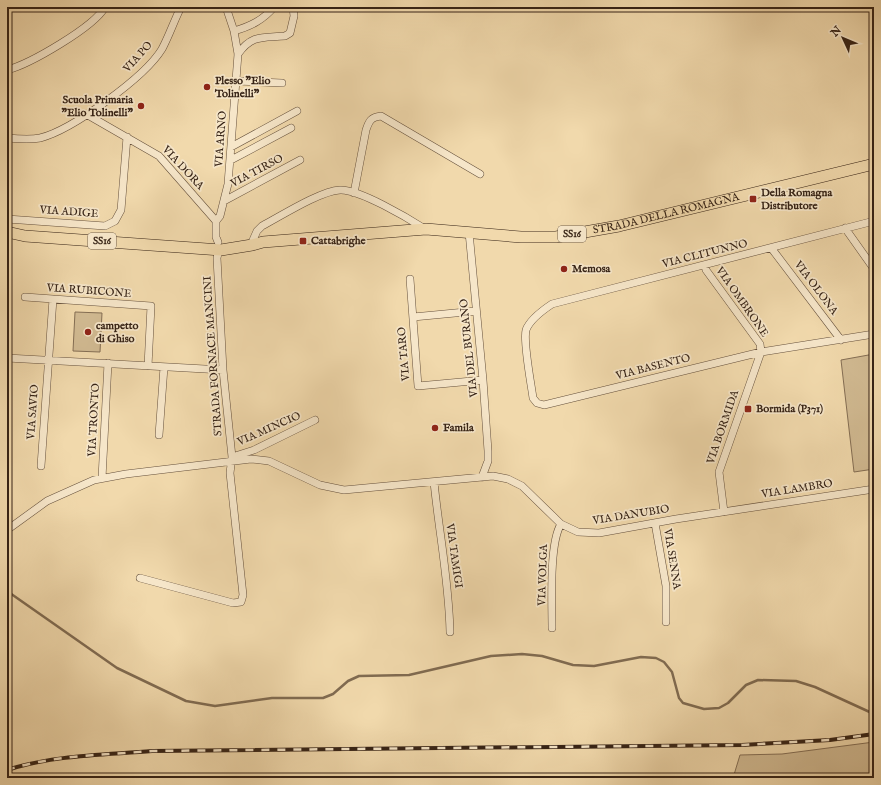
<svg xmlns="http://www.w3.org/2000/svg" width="881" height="785" viewBox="0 0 881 785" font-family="'IM FELL English',serif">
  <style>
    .green { fill: #d1ba92; stroke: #846e54 }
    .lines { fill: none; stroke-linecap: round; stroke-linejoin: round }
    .stream { stroke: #806b51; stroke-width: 2.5 }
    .street-casing { stroke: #65503c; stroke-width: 8 }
    .primary-casing { stroke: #362316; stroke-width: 12 }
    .street { stroke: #f6e6c9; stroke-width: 7 }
    .primary { stroke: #f1d9ac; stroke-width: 11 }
    .rail-casing { stroke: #362316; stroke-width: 4 }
    .rail { stroke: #f6e6c9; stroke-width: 2.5; stroke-dasharray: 8; stroke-linecap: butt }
    .poi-dot { fill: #8f2418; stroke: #f6e6c9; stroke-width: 1.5 }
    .labels { text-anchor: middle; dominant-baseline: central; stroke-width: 3.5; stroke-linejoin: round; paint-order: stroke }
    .shield { fill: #f6e6c9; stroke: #705e4c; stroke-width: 1 }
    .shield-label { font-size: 10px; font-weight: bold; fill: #362316 }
    .street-label { font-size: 11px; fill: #362316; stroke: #f6e6c9 }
    .poi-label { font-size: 11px; font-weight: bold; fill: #362316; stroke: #f6e6c9; text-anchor: start }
  </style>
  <rect width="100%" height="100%" fill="#f1d9ac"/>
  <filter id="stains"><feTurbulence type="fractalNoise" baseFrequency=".005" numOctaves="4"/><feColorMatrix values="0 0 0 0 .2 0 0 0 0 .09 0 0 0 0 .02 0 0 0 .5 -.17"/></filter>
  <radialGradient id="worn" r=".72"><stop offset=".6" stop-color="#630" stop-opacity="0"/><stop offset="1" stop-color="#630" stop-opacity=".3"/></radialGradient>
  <path class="green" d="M75 312 102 313 100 352 73 351Z
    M874 354V469L854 472 841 360Z
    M874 742V778H733L740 755 782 754Z"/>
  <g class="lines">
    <path class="stream" d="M7 591 117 668 186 701 215 706 272 698H323L333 694 348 681 359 676 409 675 491 656 522 654 542 656 573 665 594 666 641 657 656 658 664 662 672 672 679 698 683 703 704 709 719 708 728 703 746 685 758 680 796 681 815 687 874 714"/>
    <g class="street-casing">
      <path id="street" d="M234 31C251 26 263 20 274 7
        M238 54C252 34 263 38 285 36L290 33 294 16 293 7
        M7 70C30 64 94 27 105 7
        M236 81 282 83
        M86 114 159 156 216 221
        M7 138C18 139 30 140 40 138 72 130 145 77 162 49 169 36 174 21 181 7
        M231 147 297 111
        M231 160 291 128
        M354 193 366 130C369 121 371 117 381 116L480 174
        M224 201 300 160
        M7 219 105 226 115 221 121 210 127 137
        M874 221 552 304C543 310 530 319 526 330 523 342 531 383 533 398L537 403 544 405 761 352 874 334
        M845 228 874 269
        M469 232 483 380 488 451V461L482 477
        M253 240 257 231 262 226C281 216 320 191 340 190 359 189 408 218 425 229
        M218 242 216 237V221L220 216 228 184 238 54 234 31 226 7
        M772 249 841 340
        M705 265 706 270 760 344 761 352 719 472 724 512
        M410 279 418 386 483 380
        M25 297 151 306 148 366
        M413 317 476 311
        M7 358 223 370
        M159 435 164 367
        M232 457 254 450 315 420
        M41 466 53 299
        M102 478 108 363
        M434 482C439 532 449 582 450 632
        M655 523 666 586V622
        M7 530 47 501 94 480 126 474 251 459 269 461 320 485 344 490 493 476 508 479 522 486 561 524 578 532 599 533 676 519 874 489
        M140 578 233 603 241 602 243 595 230 473 232 457 223 370 217 258 219 249
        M552 628C552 604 549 543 561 524"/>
    </g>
    <g class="primary-casing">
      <g id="primary">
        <path id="s1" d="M7 232 25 236 221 250 252 245 263 242 426 229 521 237H556L619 226 874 164"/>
      </g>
    </g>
    <use href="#street" class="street"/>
    <use href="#primary" class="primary"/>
    <g class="rail-casing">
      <path id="rail" d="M7 770C53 755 104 755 152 751L742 745 830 740 874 734"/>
    </g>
    <use href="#rail" class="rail"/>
  </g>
  <g class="poi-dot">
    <circle cx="207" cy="87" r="4"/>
    <circle cx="141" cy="106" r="4"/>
    <rect x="749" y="195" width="8" height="8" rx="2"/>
    <rect x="299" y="237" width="8" height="8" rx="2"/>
    <circle cx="564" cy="269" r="4"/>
    <circle cx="88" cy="332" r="4"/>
    <rect x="744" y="405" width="8" height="8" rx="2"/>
    <circle cx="435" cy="428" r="4"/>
  </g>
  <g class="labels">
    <g class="shield">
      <rect x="558" y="226" width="28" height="16" rx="3"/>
      <rect x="88" y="233" width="28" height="16" rx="3"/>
    </g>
    <g class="shield-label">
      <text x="572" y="234">SS16</text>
      <text x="102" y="241">SS16</text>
    </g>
    <g class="street-label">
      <text transform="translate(138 57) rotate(-48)">VIA PO</text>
      <text transform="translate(221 139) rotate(-86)">VIA ARNO</text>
      <text transform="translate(183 168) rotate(47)">VIA DORA</text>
      <text transform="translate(257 171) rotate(-28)">VIA TIRSO</text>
      <text transform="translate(69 212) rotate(4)">VIA ADIGE</text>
      <text stroke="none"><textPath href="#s1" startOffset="664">STRADA DELLA ROMAGNA</textPath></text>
      <text transform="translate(705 254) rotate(-14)">VIA CLITUNNO</text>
      <text transform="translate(816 288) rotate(53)">VIA OLONA</text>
      <text transform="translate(89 291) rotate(4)">VIA RUBICONE</text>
      <text transform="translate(742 302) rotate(55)">VIA OMBRONE</text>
      <text transform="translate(469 348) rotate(-96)">VIA DEL BURANO</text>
      <text transform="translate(404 354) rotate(-95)">VIA TARO</text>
      <text transform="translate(213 356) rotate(-94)">STRADA FORNACE MANCINI</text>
      <text transform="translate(653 367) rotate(-14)">VIA BASENTO</text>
      <text transform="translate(33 412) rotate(-86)">VIA SAVIO</text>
      <text transform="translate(94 420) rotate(-87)">VIA TRONTO</text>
      <text transform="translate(723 427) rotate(-71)">VIA BORMIDA</text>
      <text transform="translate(269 429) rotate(-24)">VIA MINCIO</text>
      <text transform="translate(797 489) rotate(-9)">VIA LAMBRO</text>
      <text transform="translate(631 515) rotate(-9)">VIA DANUBIO</text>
      <text transform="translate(454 556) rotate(82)">VIA TAMIGI</text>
      <text transform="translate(672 559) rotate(81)">VIA SENNA</text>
      <text transform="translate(543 575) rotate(-88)">VIA VOLGA</text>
    </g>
    <g class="poi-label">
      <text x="215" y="81">Plesso "Elio<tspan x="215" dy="13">Tolinelli"</tspan></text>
      <text x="133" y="100" text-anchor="end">Scuola Primaria<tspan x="133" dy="13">"Elio Tolinelli"</tspan></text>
      <text x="761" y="193">Della Romagna<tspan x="761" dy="13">Distributore</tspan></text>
      <text x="311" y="241">Cattabrighe</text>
      <text x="572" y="269">Memosa</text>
      <text x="96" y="326">campetto<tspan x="96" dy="13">di Ghiso</tspan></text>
      <text x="756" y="409">Bormida (P371)</text>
      <text x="443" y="428">Famila</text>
    </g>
  </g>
  <rect width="881" height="785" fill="none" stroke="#f1d9ac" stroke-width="24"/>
  <rect x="8" y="8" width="865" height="769" fill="none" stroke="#362316" stroke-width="2"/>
  <rect x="12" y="12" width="857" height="761" fill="none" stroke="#362316"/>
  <g transform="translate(843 38) rotate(314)" stroke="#f6e6c9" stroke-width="3" paint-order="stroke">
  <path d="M0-3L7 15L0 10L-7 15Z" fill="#362316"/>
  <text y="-6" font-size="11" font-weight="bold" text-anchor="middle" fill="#362316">N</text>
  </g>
  <rect width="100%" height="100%" filter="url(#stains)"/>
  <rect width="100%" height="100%" fill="url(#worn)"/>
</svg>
